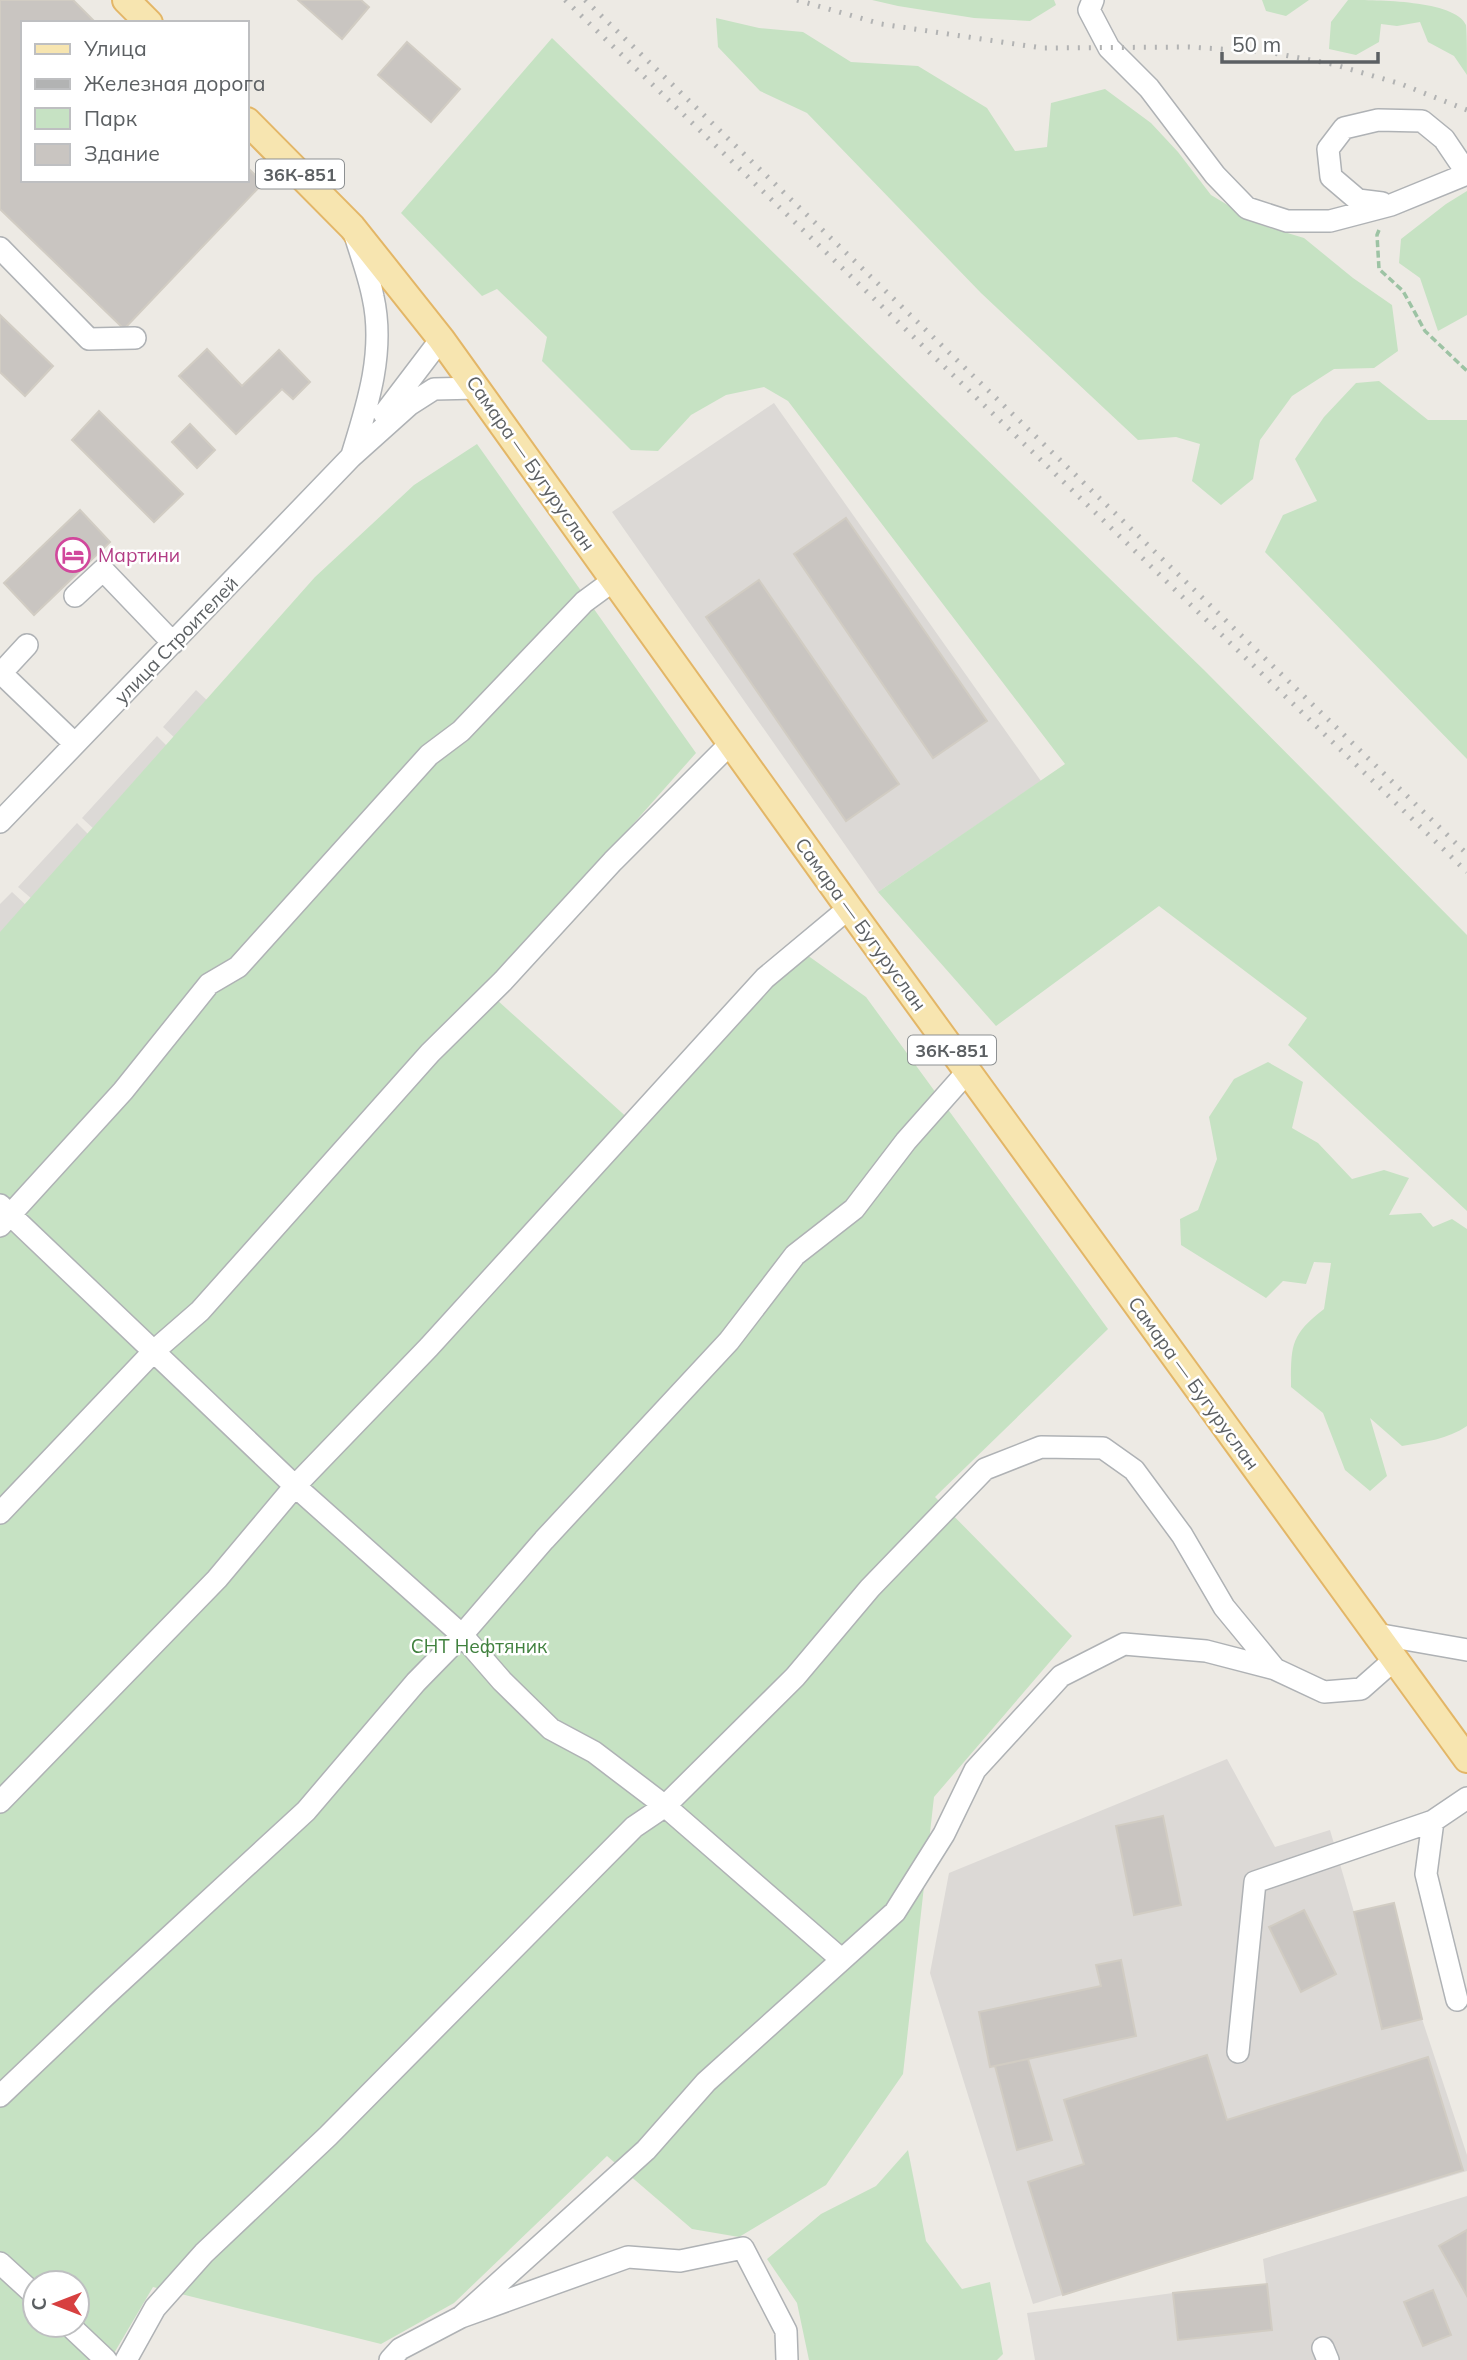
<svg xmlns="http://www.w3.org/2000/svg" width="1467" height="2360" viewBox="0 0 1467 2360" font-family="Mulish,sans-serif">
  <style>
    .industrial { fill: #dcd9d6 }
    .green { fill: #c6e2c3; fill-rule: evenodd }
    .building { fill: #c9c5c1; stroke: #d1ccc3; stroke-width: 2 }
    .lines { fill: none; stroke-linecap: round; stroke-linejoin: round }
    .minor-casing { stroke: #afb2b5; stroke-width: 24 }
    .major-casing { stroke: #e3b667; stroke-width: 30 }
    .path { stroke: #9dc3a4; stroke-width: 3.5; stroke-dasharray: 7 3.5; stroke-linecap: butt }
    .minor { stroke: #fff; stroke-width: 21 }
    .major { stroke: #f7e5b0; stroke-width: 26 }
    .rail { stroke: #b2b3b3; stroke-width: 5; stroke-dasharray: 2 9; stroke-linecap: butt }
    .labels { text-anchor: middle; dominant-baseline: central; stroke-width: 5; stroke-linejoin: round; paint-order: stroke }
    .shield { fill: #fff; stroke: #8d9092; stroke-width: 2 }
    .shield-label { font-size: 18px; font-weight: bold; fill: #5c6063 }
    .street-label { font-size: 19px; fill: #5c6063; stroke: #fff }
    .hotel-label { font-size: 19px; fill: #b23c85; stroke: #fff; text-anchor: start }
    .park-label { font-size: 19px; fill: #40813e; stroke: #fff }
  </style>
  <rect width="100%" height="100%" fill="#edeae4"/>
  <path class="industrial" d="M774 403 1041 781 878 892 612 512Z
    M196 690 210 703 177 740 163 727Z
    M157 736 170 749 95 830 82 818Z
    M77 823 90 836 32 899 18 887Z
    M12 892 27 906 0 934V904Z
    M1227 1759 1275 1847 1330 1830 1354 1912 1394 1903 1422 2019 1467 2155V2171L1033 2304 930 1973 949 1873Z
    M1467 2196V2360H1035L1027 2313 1173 2293 1266 2284 1263 2259Z"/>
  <path class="green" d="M872 0H1054L1056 5 1030 21 974 18 898 6Z
    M1262 0H1309L1286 16 1266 11Z
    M1348 0C1376 0 1455 0 1466 25 1467 36 1467 62 1467 75L1454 56 1428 42 1420 22 1397 26 1381 24 1379 42 1356 55 1329 49 1331 22Z
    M716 18 759 28 803 32 851 62 918 66 987 108 1015 151 1047 147 1051 103 1105 89 1151 123 1178 152 1211 195 1261 225 1304 238 1353 278 1392 305 1398 351 1374 368 1334 369 1292 396 1260 440 1253 479 1221 505 1192 481 1200 444 1176 437 1138 440 981 293 807 113 760 91 718 47Z
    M552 38 1204 670 1467 935V1211L1288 1045 1307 1018 1159 906 996 1026 878 892 1065 764 788 401 764 387 726 395 691 415 658 451 631 450 542 361 547 337 497 289 482 296 401 213Z
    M1467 191V315L1438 331 1420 278 1399 263 1401 239 1446 204Z
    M1379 381 1428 420H1467V759L1265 552 1283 515 1317 501 1295 459 1324 417 1356 383Z
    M477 444 696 753 486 990 642 1131 768 985 807 955 866 997 1108 1329 935 1497 1072 1636 934 1797 903 2074 826 2185 739 2237 692 2229 607 2156 454 2303 381 2344 153 2287 110 2360H0V932L315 577 414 485ZM35 2283H77V2325H35Z
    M1268 1062 1303 1082 1292 1128 1318 1143 1352 1179 1384 1170 1409 1178 1389 1215 1421 1213 1433 1227 1452 1219 1467 1229V1426C1448 1439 1425 1442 1402 1446L1370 1418 1387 1476 1370 1491 1345 1470 1323 1413 1291 1387C1291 1346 1290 1335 1324 1309L1331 1263 1314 1262 1306 1284 1283 1281 1266 1298 1181 1245 1180 1219 1198 1210 1217 1159 1209 1117 1234 1079Z
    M908 2150 926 2241 962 2289 990 2282 1003 2354 997 2360H809L797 2303 767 2259 821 2214 876 2186Z"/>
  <path class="building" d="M0 0H73L96 23H23V180H247V167L263 183 124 329 0 209Z
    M298 0H361L369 7 342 39Z
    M407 42 460 89 431 122 378 75Z
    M0 315 53 366 25 396 0 372Z
    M207 349 242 386 279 350 310 382 293 399 282 389 236 434 179 376Z
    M99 411 183 494 154 522 72 440Z
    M190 424 215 450 197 468 172 442Z
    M80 510 110 542 34 615 4 583Z
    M846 518 987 721 933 758 794 554Z
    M759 580 899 784 846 821 706 617Z
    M1163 1816 1181 1905 1134 1915 1116 1826Z
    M1394 1903 1422 2019 1382 2029 1354 1912Z
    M1304 1910 1336 1974 1301 1992 1269 1927Z
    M1121 1960 1136 2036 990 2067 979 2012 1101 1986 1096 1965Z
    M1207 2055 1227 2120 1428 2057 1463 2170 1063 2295 1028 2182 1084 2164 1064 2100Z
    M1028 2059 1052 2140 1017 2150 995 2066Z
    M1467 2230V2296L1439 2246Z
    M1267 2284 1272 2330 1178 2340 1173 2293Z
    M1433 2290 1451 2335 1423 2346 1404 2302Z"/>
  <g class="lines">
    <g class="minor-casing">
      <path id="minor" d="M1093 0 1089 10 1109 48 1149 88 1215 175 1247 208 1287 221H1330L1391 205 1467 174
        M1382 203 1358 200 1331 177 1328 149 1344 128 1378 120 1422 121 1444 139 1467 173
        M0 248 89 339 135 338
        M384 414 441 339
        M352 455C368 404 385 351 373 297 369 276 361 255 355 235
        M75 596 103 570 173 643
        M27 645 1 673 75 744
        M0 822 351 457 409 405 434 389 478 388
        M0 1205 295 1486 462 1635 502 1681 551 1729 594 1752 665 1806 841 1959
        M0 1226 123 1091 209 984 238 967 429 755 461 731 584 602 614 580
        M0 1513 154 1351 200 1311 430 1053 503 981 613 861 731 743
        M1376 1634 1467 1650
        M0 1802 217 1579 295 1486 429 1347 765 978 849 908
        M1433 1821 1426 1874 1457 2000
        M1238 2052 1255 1882 1433 1821 1467 1798
        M0 2096 104 1997 306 1811 416 1682 462 1635 544 1540 729 1341 795 1255 854 1209 906 1141 968 1071
        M0 2263 35 2295
        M461 2317 646 2150 706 2082 895 1912 944 1834 975 1770 1061 1676 1124 1644 1206 1651 1275 1669
        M69 2325 106 2360
        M1323 2348 1328 2360
        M126 2360 155 2308 204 2253 328 2136 634 1827 665 1806 795 1677 870 1588 985 1469 1041 1447 1103 1448 1134 1470 1182 1535 1224 1607 1275 1669 1324 1692 1361 1689 1395 1659
        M390 2360 400 2349 461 2317 628 2257 680 2261 743 2248 786 2331 787 2360"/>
    </g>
    <g class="major-casing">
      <path id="major" d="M126 0 149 23
        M247 121 352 227 441 339 849 908 1467 1759"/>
    </g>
    <path class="path" d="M1379 230 1377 235 1379 269 1403 291 1425 331 1467 371"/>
    <use href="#minor" class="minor"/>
    <use href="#major" class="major"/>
    <path class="rail" d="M565 0 1467 872
      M585 0 1467 854
      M797 0 881 24 1042 48 1189 47 1268 52 1332 64 1401 84 1467 110"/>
  </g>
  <defs>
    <g id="hotel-ring" transform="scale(1.75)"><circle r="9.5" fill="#fff" stroke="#d1479c" stroke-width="1.5"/><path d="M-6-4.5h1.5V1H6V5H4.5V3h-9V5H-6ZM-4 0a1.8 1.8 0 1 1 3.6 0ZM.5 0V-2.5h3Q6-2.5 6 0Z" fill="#d1479c"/></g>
  </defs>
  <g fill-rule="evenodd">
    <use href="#hotel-ring" x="73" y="555"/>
  </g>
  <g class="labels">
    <g class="shield">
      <rect x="256" y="159.5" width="88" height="29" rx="5"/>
      <rect x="908" y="1035.5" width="88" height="29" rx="5"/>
    </g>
    <g class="shield-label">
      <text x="300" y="174">36К-851</text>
      <text x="952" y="1050">36К-851</text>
    </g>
    <g class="street-label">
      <text transform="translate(531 463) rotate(55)">Самара — Бугуруслан</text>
      <text transform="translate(176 640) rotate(-46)">улица Строителей</text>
      <text transform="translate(861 924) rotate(54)">Самара — Бугуруслан</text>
      <text transform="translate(1194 1383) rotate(54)">Самара — Бугуруслан</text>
    </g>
    <g class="hotel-label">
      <text x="98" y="555">Мартини</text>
    </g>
    <g class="park-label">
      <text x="479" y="1646">СНТ Нефтяник</text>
    </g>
  </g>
  <rect x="21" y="21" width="228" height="161" fill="#ffffff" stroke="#bebfc1" stroke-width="2"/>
  <rect x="35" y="44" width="35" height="10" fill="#f7e5b0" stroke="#bebfc1" stroke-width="2"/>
  <text x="84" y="56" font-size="21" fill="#5c6063">Улица</text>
  <rect x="35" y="79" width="35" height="10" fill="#b2b3b3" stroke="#bebfc1" stroke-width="2"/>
  <text x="84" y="91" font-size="21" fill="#5c6063">Железная дорога</text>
  <rect x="35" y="108" width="35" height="21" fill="#c6e2c3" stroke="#bebfc1" stroke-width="2"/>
  <text x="84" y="126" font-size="21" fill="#5c6063">Парк</text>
  <rect x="35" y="144" width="35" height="21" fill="#c9c5c1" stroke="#bebfc1" stroke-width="2"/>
  <text x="84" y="161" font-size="21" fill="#5c6063">Здание</text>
  <g transform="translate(56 2304) rotate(270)"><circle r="33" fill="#ffffff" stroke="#bebfc1" stroke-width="2"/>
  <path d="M0-5L12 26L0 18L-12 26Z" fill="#d74040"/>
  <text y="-10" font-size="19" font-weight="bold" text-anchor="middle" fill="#5c6063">С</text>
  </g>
  <path d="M1222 52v10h156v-10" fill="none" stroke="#5c6063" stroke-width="3.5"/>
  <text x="1232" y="52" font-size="21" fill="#5c6063" stroke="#ffffff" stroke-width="5" paint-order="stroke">50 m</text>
</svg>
